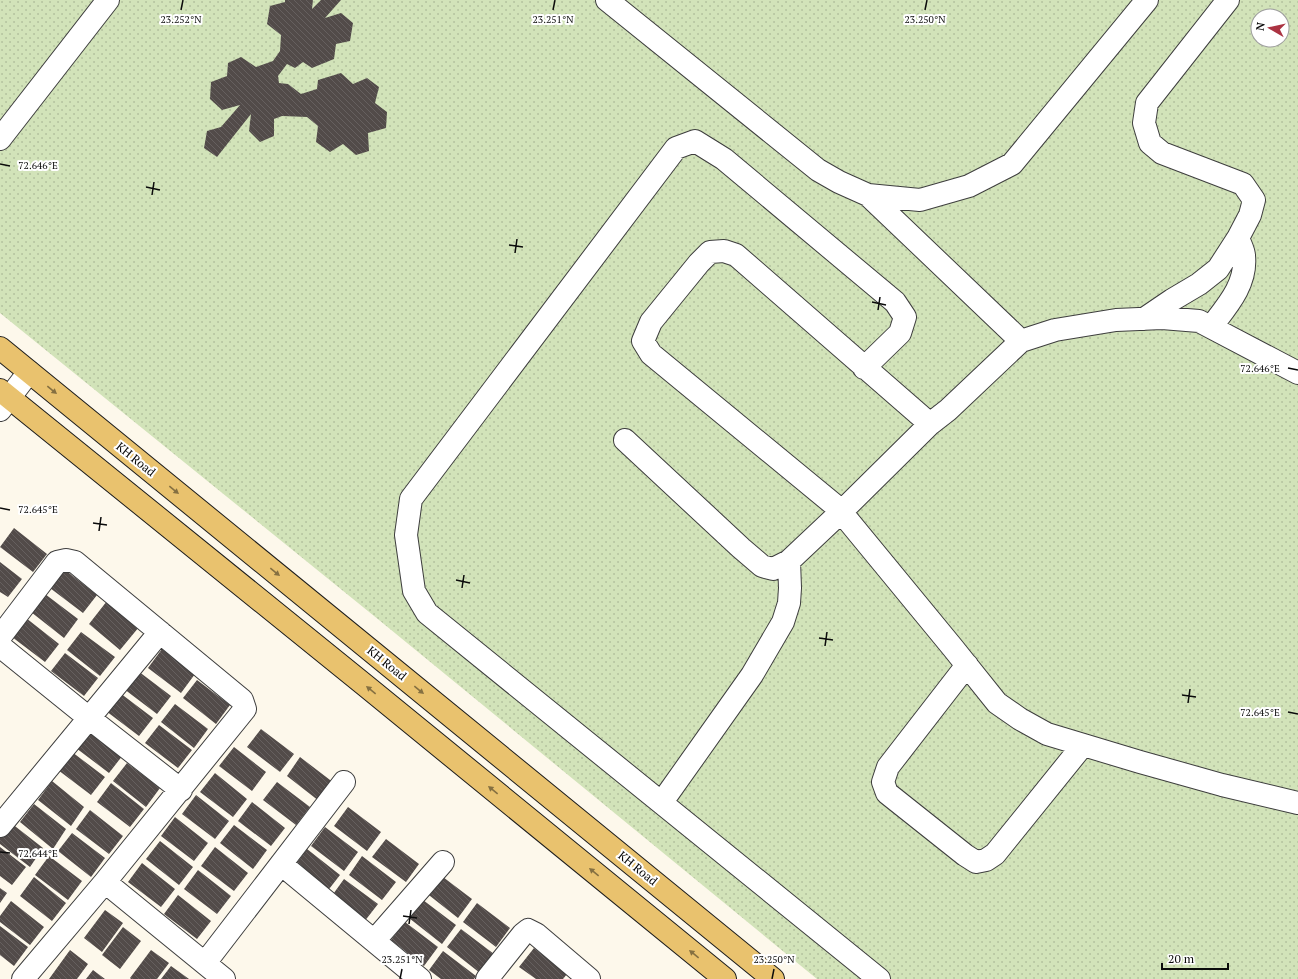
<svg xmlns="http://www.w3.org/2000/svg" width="1298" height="979" viewBox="0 0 1298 979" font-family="'PT Serif',serif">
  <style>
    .grass { fill: url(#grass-dots); fill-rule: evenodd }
    .building { fill: url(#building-back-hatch) }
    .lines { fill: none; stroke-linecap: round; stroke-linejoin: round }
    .minor-casing { stroke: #3e3e3e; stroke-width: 24 }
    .major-casing { stroke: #1c1c1c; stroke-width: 24 }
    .minor { stroke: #fff; stroke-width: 22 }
    .major { stroke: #e9c26e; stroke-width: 22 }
    .oneway { fill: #857041 }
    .ticks { fill: none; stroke: #0b0b0b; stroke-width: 1.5 }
    .labels { text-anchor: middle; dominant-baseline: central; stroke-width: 4; stroke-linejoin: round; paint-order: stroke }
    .street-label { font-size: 12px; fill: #0b0b0b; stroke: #fff }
    .ticks-label { font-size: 10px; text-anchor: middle; fill: #0b0b0b; stroke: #fff; stroke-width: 4; stroke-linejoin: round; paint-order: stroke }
  </style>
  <defs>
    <pattern id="grass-dots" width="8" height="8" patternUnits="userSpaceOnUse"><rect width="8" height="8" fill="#d2e3b9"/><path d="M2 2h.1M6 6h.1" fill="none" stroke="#b3c19e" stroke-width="1.8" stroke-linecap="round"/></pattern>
    <pattern id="building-back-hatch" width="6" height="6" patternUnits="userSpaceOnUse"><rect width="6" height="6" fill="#524b49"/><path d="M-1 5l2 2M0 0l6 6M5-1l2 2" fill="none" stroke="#66605f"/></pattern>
  </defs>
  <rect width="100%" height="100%" fill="#fdf8eb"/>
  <path class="grass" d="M0 0H1298V979H817L379 620 0 313ZM1258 16H1282V40H1258Z"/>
  <path class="building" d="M285 0H313L312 9 321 0H341L325 18 341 13 353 23 350 41 336 44 334 59 312 68 303 62 295 68 287 64 278 76 279 83 288 84 301 94 317 89 318 80 341 73 353 84 367 78 379 87 375 103 387 112 386 128 368 133 369 151 356 155 343 144 330 152 316 142 318 126 307 117 282 116 274 119V136L260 142 249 131 251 114 217 157 204 148 207 131 221 127 240 105 222 110 210 99 211 82 227 76 228 63 241 57 256 67 273 61 280 51 281 35 267 24 270 6 285 2Z
    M14 528 47 554 33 572 0 547Z
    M0 562 22 579 8 597 0 592Z
    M64 569 97 595 83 613 50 588Z
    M45 594 78 619 64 638 31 612Z
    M107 601 139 627 120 650 89 624Z
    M26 618 59 644 45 662 12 637Z
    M81 632 115 657 100 676 67 650Z
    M162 649 195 674 181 693 148 668Z
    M65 653 98 678 84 696 51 671Z
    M138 671 171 696 157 714 124 689Z
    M197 680 230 705 216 724 183 698Z
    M120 693 153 718 139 736 106 711Z
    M175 704 208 729 194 748 161 722Z
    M159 725 192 750 178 768 145 743Z
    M90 729 123 755 109 773 76 748Z
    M261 729 294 754 280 772 247 747Z
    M234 747 266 772 252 791 219 766Z
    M72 752 105 777 91 795 58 770Z
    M300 757 334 783 319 801 287 776Z
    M127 763 160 788 146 807 113 781Z
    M215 773 247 799 233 817 200 792Z
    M52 781 84 807 71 826 38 800Z
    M277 782 310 807 296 825 263 800Z
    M111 783 144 809 130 827 97 802Z
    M196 795 229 821 215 839 182 814Z
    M252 802 285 828 271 846 238 821Z
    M34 804 66 829 53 849 20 822Z
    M348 807 381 832 367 851 334 826Z
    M90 810 123 836 109 854 76 829Z
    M175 817 208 843 194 861 161 836Z
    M11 823 43 848 30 867 0 844V837Z
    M234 825 267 850 253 869 220 843Z
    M325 827 358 852 344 871 311 846Z
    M72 833 105 858 91 877 58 851Z
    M386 839 419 864 406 882 372 857Z
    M160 841 193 867 179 885 146 859Z
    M0 847 26 867 12 885 0 876Z
    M215 847 248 873 234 891 201 866Z
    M307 849 340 875 326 893 293 868Z
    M49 856 82 881 68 900 35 875Z
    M362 856 396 882 382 900 349 875Z
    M142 863 175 889 161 907 128 882Z
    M198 870 231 896 217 914 184 889Z
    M439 874 472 899 458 918 425 892Z
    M34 877 66 903 52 921 20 896Z
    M344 879 378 904 364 922 331 897Z
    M0 888 7 893 0 903Z
    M178 895 211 921 197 939 164 914Z
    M423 900 456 925 442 944 409 918Z
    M11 901 44 927 30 945 0 922V916Z
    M477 903 510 928 496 947 463 922Z
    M105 910 123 923 102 952 84 938Z
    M405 922 438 947 424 966 391 940Z
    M0 926 28 947 14 966 0 955Z
    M123 927 141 941 120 969 102 955Z
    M461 929 494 954 480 973 447 947Z
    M534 948 567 974 563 979H536L519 967Z
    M70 950 88 964 77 979H49Z
    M151 950 169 963 157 979H131L130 978Z
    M443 951 476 976 474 979H441L429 970Z
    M171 966 189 979H161Z
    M93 970 105 979H86Z"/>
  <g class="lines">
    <g class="minor-casing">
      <path id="minor" d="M607 0 818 170 839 182 868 195 920 200 969 186 1012 164 1147 0
        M0 139 108 0
        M868 195 1021 341 948 410 930 424 736 255 724 251 710 252 699 263 651 322 643 341 651 354 837 507 953 648 997 703 1020 719 1047 734 1140 762 1222 785 1298 803
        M1144 319 1172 300 1199 284 1218 269 1238 238
        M1211 327C1227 306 1247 284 1244 256 1244 250 1240 244 1238 238L1250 215 1254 200 1243 184 1162 153 1150 143 1144 123 1147 103 1228 0
        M1021 341 1055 330 1116 320 1162 318 1199 321 1298 373
        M864 368 900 333 905 317 895 302 724 159 695 141 676 148 411 499 406 535 414 591 427 613 879 979
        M0 410 29 372
        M625 440 741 548 762 566 773 569 789 561 841 512 930 424
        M0 637 57 562 66 560 75 562 242 700 245 709 105 882 23 979
        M0 646 89 718 181 790
        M967 665 888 767 883 782 887 793 965 855 976 862 986 860 995 854 1083 745
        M662 802 752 675 783 622 789 603 790 588 789 561
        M0 826 160 632
        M281 864 420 979
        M105 882 224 979
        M374 941 443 862
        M205 963 344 782
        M487 979 523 934 528 930 536 934 589 979"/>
    </g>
    <g class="major-casing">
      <path id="major" d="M0 348 773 979
        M0 390 366 686 725 979"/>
    </g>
    <use href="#minor" class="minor"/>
    <use href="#major" class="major"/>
  </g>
  <defs><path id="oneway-solid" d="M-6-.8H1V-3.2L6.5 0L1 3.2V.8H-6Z"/></defs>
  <g class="oneway">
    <use href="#oneway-solid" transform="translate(52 390) rotate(39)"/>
    <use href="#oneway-solid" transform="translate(174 490) rotate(39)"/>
    <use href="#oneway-solid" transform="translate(275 572) rotate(39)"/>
    <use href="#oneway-solid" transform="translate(371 690) rotate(-141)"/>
    <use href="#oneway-solid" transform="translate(419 690) rotate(39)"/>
    <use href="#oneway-solid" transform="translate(493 790) rotate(-141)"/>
    <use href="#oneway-solid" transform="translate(594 872) rotate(-141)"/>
    <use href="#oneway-solid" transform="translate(694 954) rotate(-141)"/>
  </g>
  <path class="ticks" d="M181 10 183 0M553 10 555 0M925 10 927 0M0 164 10 166M146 187 160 190M152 195 154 182M509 245 523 247M515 253 517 239M872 302 886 305M878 310 880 297M1288 368 1298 370M0 508 10 510M93 523 107 525M99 531 101 517M456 580 470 583M462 588 464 575M819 638 833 640M825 646 827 632M1182 695 1196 697M1188 703 1190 689M1288 712 1298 714M0 852 10 853M403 916 417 918M409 924 411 910M400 979 402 969M772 979 774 969"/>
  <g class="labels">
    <g class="street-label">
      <text transform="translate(136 459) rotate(39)">KH Road</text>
      <text transform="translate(387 663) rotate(39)">KH Road</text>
      <text transform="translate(638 868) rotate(39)">KH Road</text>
    </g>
  </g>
  <g class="ticks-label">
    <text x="181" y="23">23.252°N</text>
    <text x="925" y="23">23.250°N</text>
    <text x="553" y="23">23.251°N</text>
    <text x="38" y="169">72.646°E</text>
    <text x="1260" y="372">72.646°E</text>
    <text x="38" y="513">72.645°E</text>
    <text x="1260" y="716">72.645°E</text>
    <text x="38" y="857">72.644°E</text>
    <text x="402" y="963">23.251°N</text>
    <text x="774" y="963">23.250°N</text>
  </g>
  <g transform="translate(1270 28) rotate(279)"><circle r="19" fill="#ffffff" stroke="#9d9d9d"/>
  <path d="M0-3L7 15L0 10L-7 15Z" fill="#ab3342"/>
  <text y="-6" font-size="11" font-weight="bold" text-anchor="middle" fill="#0b0b0b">N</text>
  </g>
  <path d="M1162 963v6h66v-6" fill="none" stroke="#0b0b0b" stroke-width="2"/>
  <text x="1168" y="963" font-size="12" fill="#0b0b0b" stroke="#ffffff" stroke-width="3" paint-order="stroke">20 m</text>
</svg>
